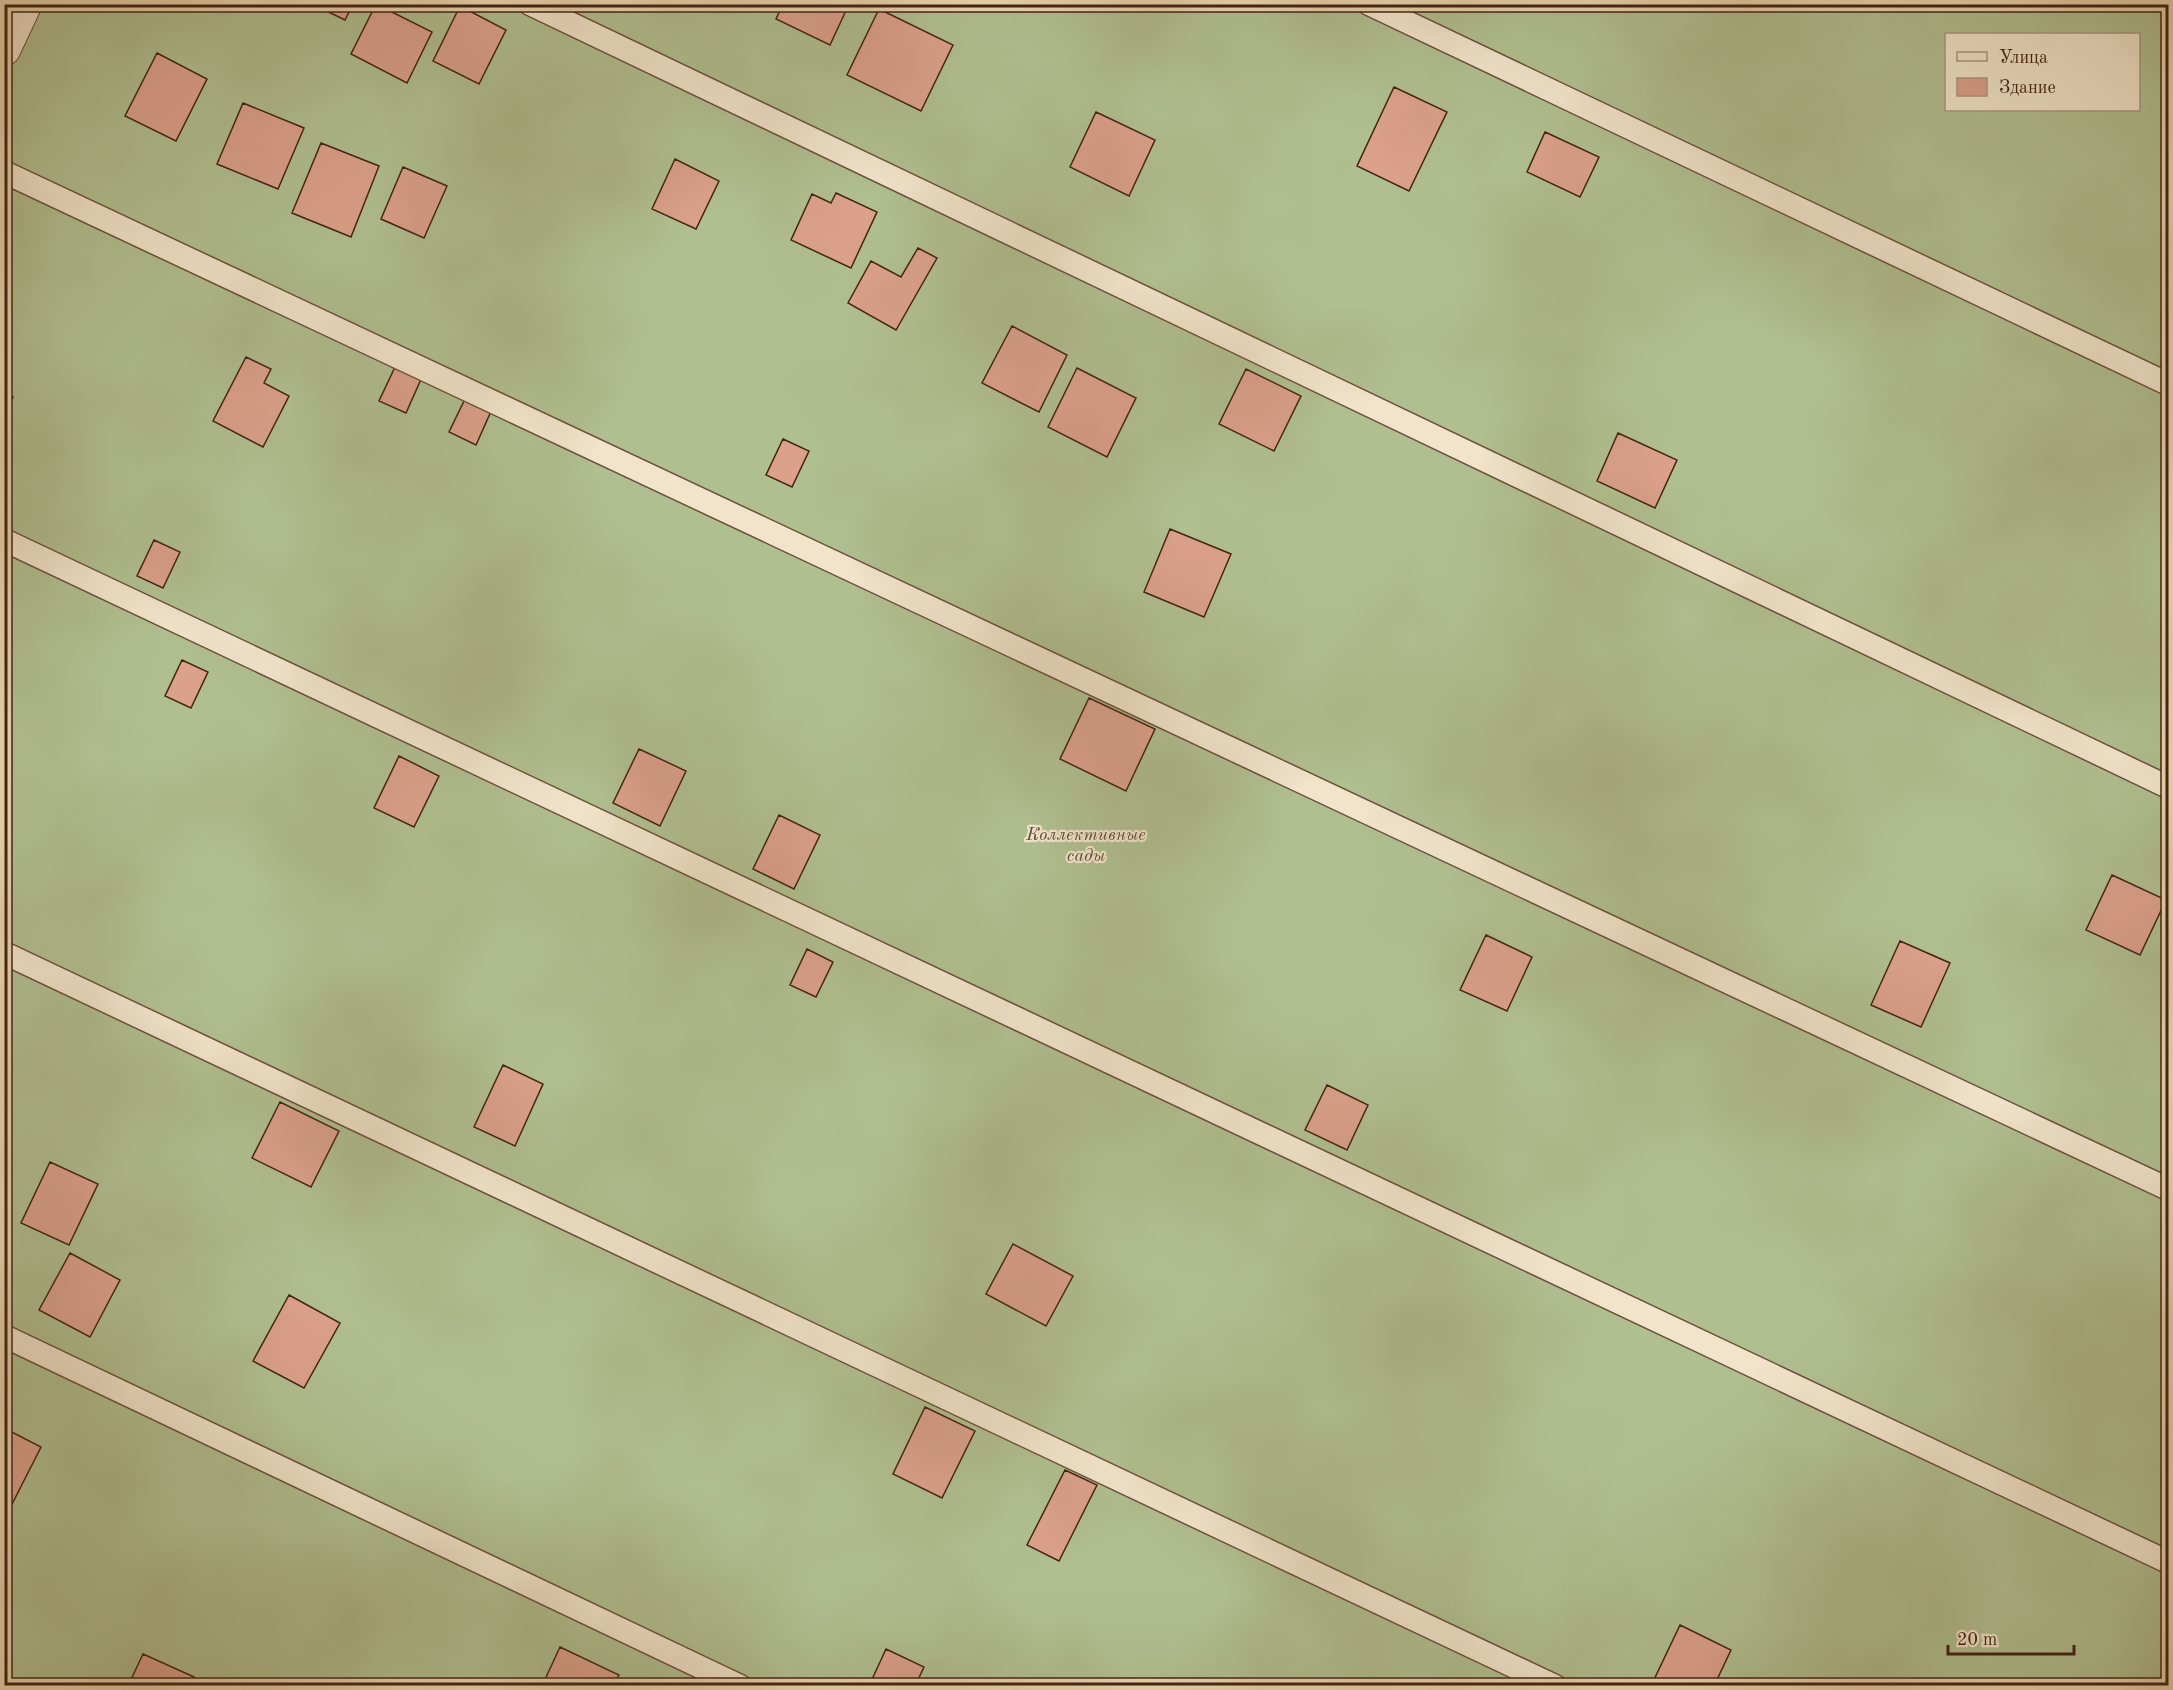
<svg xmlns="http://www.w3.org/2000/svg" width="2173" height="1690" viewBox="0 0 2173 1690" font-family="'Old Standard TT',serif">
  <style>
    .garden { fill: #b0bf90; stroke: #7a7152; stroke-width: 1.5; fill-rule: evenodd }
    .building { fill: #dba18b; stroke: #432314; stroke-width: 1.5 }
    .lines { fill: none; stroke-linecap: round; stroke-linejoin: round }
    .service-casing { stroke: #6c503b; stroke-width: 25 }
    .minor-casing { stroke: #6c503b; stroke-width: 35 }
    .service { stroke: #f1e4cb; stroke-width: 22 }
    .minor { stroke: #f1e4cb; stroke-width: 33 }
    .labels { text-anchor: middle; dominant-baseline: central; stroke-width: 4.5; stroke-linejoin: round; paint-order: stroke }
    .park-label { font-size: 18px; font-style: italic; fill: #5e4a33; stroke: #f1e4cb }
  </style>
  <rect width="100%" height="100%" fill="#e9d6af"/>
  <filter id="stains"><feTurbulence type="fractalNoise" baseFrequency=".00333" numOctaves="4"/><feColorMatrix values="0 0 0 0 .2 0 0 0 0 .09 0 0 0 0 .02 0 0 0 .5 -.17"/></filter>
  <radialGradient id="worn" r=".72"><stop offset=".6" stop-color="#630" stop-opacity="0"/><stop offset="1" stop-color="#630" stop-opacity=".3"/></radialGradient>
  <path class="garden" d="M5 5H2168V1685H5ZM1946 34H2138V110H1946Z"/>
  <path class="building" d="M312 4H353L345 20Z
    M376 4 432 32 407 83 351 54Z
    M783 4H849L830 45 776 19Z
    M460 6 506 30 479 84 433 61Z
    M879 9 953 45 921 111 847 75Z
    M157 53 207 79 176 141 125 116Z
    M1394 87 1447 112 1409 191 1357 166Z
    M243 103 304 128 278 189 217 164Z
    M1096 112 1155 140 1129 196 1070 167Z
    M1545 132 1599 157 1580 197 1527 172Z
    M321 143 379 166 351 237 292 213Z
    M675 159 719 181 696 229 652 209Z
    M403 167 447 186 424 238 381 219Z
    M836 193 877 212 851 268 791 240 812 194 831 203Z
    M918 248 937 258 896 330 848 303 871 261 901 277Z
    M1012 326 1067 355 1039 412 982 383Z
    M246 357 271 369 264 383 289 396 263 447 213 421Z
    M396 365 422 377 406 413 379 401Z
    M1077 368 1136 398 1107 457 1048 427Z
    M1246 369 1301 396 1274 451 1219 424Z
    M4 393 13 397 4 417Z
    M466 397 492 409 476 445 449 432Z
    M1618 433 1677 460 1655 508 1597 481Z
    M783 439 809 451 792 487 766 475Z
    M1170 529 1231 554 1204 617 1144 592Z
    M154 540 180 552 163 588 137 576Z
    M182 660 208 672 191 708 165 696Z
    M1089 698 1155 729 1126 791 1060 759Z
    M639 749 686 771 660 826 613 803Z
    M399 756 439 776 414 827 374 808Z
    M779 815 820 835 794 889 753 869Z
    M2112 875 2166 900 2140 955 2086 930Z
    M1486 935 1532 957 1507 1011 1460 990Z
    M1900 941 1950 963 1921 1027 1871 1005Z
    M807 949 833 962 816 997 790 985Z
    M503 1065 543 1084 515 1146 474 1127Z
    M1327 1085 1368 1105 1347 1150 1305 1130Z
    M280 1102 339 1131 311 1187 252 1158Z
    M50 1162 98 1184 69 1245 21 1223Z
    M1013 1244 1073 1276 1046 1326 986 1294Z
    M70 1253 120 1280 90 1337 39 1310Z
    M289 1295 340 1323 304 1388 253 1361Z
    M925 1407 975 1431 942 1498 893 1474Z
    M4 1428 41 1447 6 1516 4 1515Z
    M1065 1470 1097 1485 1059 1561 1027 1545Z
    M1680 1625 1731 1650 1714 1686H1651Z
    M560 1647 619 1675 613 1686H542Z
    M886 1649 924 1667 915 1686H869Z
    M143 1654 194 1677 190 1686H128Z"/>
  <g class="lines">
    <g class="service-casing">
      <path id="service" d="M530 4 2168 787
        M1369 4 2168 384
        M4 172 2168 1189
        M4 540 2168 1562
        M4 953 1555 1686
        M4 1336 740 1686"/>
    </g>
    <g class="minor-casing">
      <path id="minor" d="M4 49 25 4"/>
    </g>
    <use href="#service" class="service"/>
    <use href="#minor" class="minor"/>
  </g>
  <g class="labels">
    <g class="park-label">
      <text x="1086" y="835">Коллективные<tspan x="1086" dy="21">сады</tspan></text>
    </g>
  </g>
  <rect width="2173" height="1690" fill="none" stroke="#e9d6af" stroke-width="24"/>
  <rect x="6" y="6" width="2161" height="1678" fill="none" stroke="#432314" stroke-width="3"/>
  <rect x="12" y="12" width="2149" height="1666" fill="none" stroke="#432314" stroke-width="1.5"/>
  <rect x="1945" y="33" width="195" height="78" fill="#f1e4cb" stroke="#ab9782" stroke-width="1.5"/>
  <rect x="1957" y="52" width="30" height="9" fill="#f1e4cb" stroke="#ab9782" stroke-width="1.5"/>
  <text x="1999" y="63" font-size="18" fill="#432314">Улица</text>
  <rect x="1957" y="78" width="30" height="18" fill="#dba18b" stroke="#ab9782" stroke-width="1.5"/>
  <text x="1999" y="93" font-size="18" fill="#432314">Здание</text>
  <path d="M1948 1645v9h126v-9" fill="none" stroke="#432314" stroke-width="3"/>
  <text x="1957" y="1645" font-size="18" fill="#432314" stroke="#f1e4cb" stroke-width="4.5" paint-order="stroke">20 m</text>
  <rect width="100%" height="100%" filter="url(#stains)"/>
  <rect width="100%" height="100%" fill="url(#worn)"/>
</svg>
